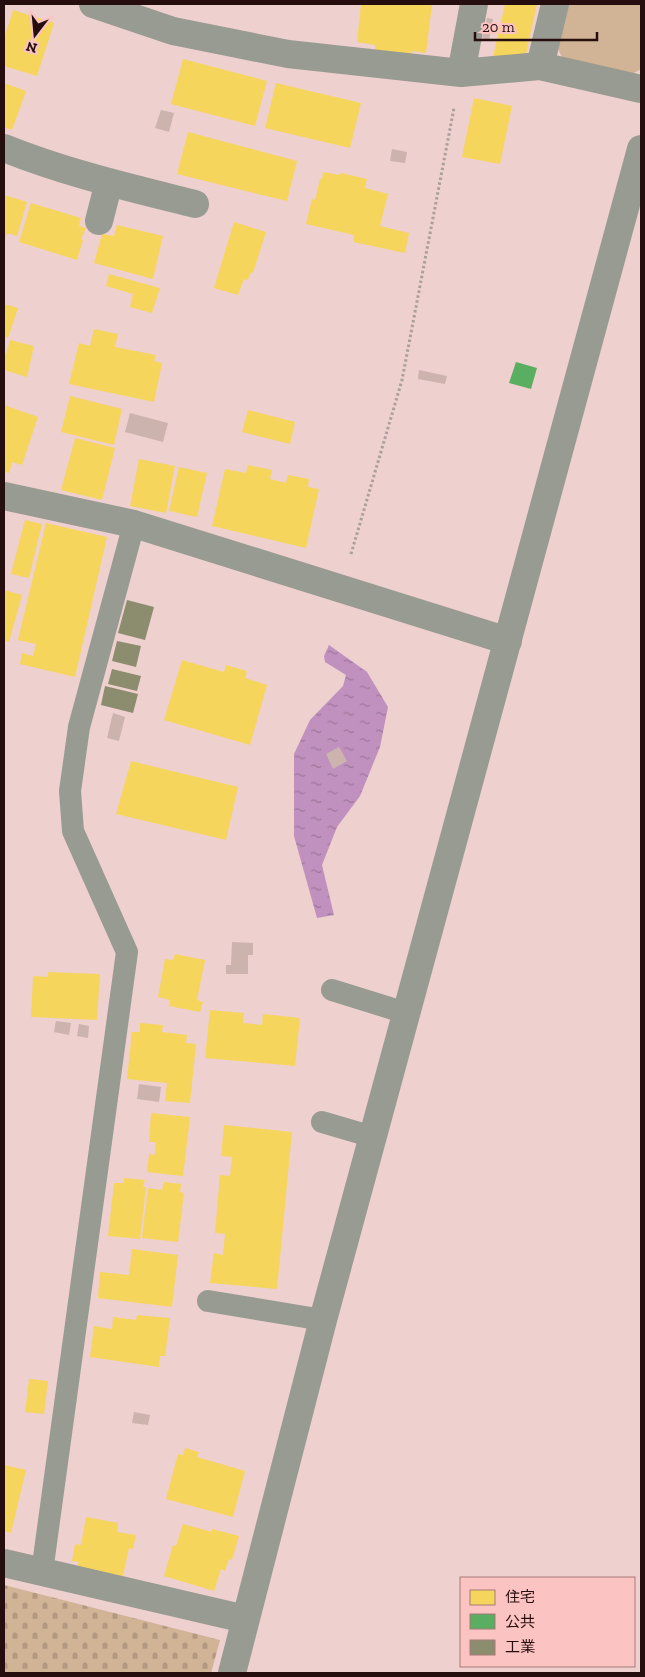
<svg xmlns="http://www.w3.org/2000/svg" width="645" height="1677" viewBox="0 0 645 1677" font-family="'Zilla Slab','Noto Sans JP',serif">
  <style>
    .cemetery { fill: url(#cemetery-stones) }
    .park { fill: #d1b396 }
    .water { fill: url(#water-ripples) }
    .homes { fill: #f6d55c }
    .public { fill: #5aae61 }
    .industry { fill: #8c8c6e }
    .building { fill: #ccb3ae }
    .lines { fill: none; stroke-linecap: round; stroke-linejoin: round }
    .path { stroke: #aa9f9b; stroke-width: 3; stroke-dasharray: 2.5 2.5; stroke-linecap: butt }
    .lane { stroke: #989b92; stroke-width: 22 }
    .street { stroke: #989b92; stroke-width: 28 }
  </style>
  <defs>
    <pattern id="cemetery-stones" width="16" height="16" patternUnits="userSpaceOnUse" patternTransform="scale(1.25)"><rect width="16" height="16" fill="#d1b396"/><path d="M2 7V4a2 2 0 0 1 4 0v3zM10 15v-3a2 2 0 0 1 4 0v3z" fill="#b39980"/></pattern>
    <pattern id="water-ripples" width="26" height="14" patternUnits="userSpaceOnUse" patternTransform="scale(1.25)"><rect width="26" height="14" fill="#c091be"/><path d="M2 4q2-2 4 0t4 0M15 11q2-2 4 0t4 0" fill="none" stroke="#9c7599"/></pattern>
  </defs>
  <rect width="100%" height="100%" fill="#eed0ce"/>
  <path class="cemetery" d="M4 1585 220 1640 211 1673H4Z"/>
  <path class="park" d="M569 4H641V69L627 77 565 63 558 49Z"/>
  <path class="water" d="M329 645 367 672 388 707 380 747 360 796 337 827 322 865 334 915 317 918 294 836V754L310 720 343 686 346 675 325 662 324 656Z"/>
  <path class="homes" d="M361 4 432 5 426 53 412 51 411 56 375 52V45L357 42Z
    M505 4H537L524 63 493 57Z
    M13 10 54 23 37 76 4 66V39Z
    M183 59 267 81 255 126 171 104Z
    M4 83 26 91 12 130 4 127Z
    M276 83 361 103 350 148 265 128Z
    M474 98 512 106 500 164 462 157Z
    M188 132 297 161 287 201 177 174Z
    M323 172 340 175 341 173 367 179 365 188 388 194 380 226 409 233 405 253 353 242 354 235 306 224 312 199 315 200 320 179 322 180Z
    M4 195 27 202 17 236 7 233 4 242Z
    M31 203 81 218 79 226 86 228 81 239 83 240 77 260 19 242Z
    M234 222 266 232 253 273 251 272 248 280 244 279 238 295 214 288Z
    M117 225 163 236 153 279 94 263 102 234 114 236Z
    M109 274 160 288 152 313 130 307 133 294 106 286Z
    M4 304 18 308 8 338 4 336Z
    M94 329 118 334 115 347 156 355 154 361 162 363 154 402 69 384 79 343 90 346Z
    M10 340 34 346 27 377 4 370V354H6Z
    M70 396 122 409 114 445 61 432Z
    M4 405 38 417 22 465 12 462 9 473 4 471Z
    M248 410 295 422 290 444 242 432Z
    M75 438 115 448 102 500 61 490Z
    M139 459 175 466 166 513 130 506Z
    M248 465 272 470 270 479 286 483 288 475 309 479 308 487 319 489 306 548 212 526 225 469 246 473Z
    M179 467 207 473 197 517 169 511Z
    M25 520 42 524 29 578 11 574Z
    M46 523 107 537 75 677 20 664 22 653 33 656 36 644 18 640Z
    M4 590 22 595 9 642 4 640Z
    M182 660 224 672 226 665 247 671 245 678 267 685 250 745 164 720Z
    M131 761 238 787 226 840 116 814Z
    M175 954 205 960 197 1000 203 1002 200 1012 169 1006 170 1000 158 997 165 959 173 960Z
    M48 972 100 974 97 1020 31 1017 33 976 48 977Z
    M210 1010 244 1013 243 1023 262 1025 263 1014 300 1018 295 1066 205 1058Z
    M140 1023 163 1025 162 1032 187 1035 186 1043 196 1044 190 1103 165 1101 167 1083 127 1079 132 1032H140Z
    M151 1113 190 1117 183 1176 147 1172 149 1154 155 1155 156 1142H149Z
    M224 1125 292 1132 277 1289 210 1283 214 1253 223 1255 225 1234 215 1233 220 1175 230 1176 232 1157 221 1156Z
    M124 1178 145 1180 143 1187H146L140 1239 108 1236 114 1183H124Z
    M164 1182 181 1184 180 1192 184 1193 178 1242 142 1238 148 1188 162 1190Z
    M132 1249 178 1255 172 1307 98 1298 100 1272 129 1275Z
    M137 1315 170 1318 165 1356H160L159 1367 90 1357 94 1326 112 1329 113 1317 136 1320Z
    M29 1379 48 1381 44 1414 25 1412Z
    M185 1448 199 1452 197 1457 245 1471 233 1517 166 1499 178 1454 183 1455Z
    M4 1465 26 1470 11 1533 4 1531Z
    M86 1517 118 1523 117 1532 136 1535 133 1549 129 1548 123 1576 77 1567 79 1562 72 1561 75 1544 81 1545Z
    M183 1524 212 1532V1529L239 1536 232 1560 229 1559 225 1571 221 1569 214 1591 164 1576 173 1545 176 1546Z"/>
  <path class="public" d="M516 362 537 368 531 389 509 383Z"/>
  <path class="industry" d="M127 600 154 607 145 640 118 633Z
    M117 641 141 646 136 667 112 661Z
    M112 669 141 676 137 691 108 684Z
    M105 686 138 694 133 713 101 705Z"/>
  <path class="building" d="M487 18 493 19 489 41 482 40Z
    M161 110 174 113 169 132 155 128Z
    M392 149 407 152 405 163 390 161Z
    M419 370 447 376 445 384 418 379Z
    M130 413 168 423 163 442 125 432Z
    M113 713 125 717 119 741 107 738Z
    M339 747 347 761 333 769 326 754Z
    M232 942 253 943V955H248V974H226V965H231Z
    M56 1021 71 1023 69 1035 54 1032Z
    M79 1024 89 1026 88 1038 77 1036Z
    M139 1084 161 1087 159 1102 137 1099Z
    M134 1412 150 1415 148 1425 132 1423Z"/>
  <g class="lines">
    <path class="path" d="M351 554 402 380 454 108"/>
    <path class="lane" d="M332 990 406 1013
      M322 1122 373 1137
      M208 1301 323 1320
      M42 1572 127 952 73 831 70 791 79 727 134 524"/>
    <path class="street" d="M93 4 173 31 288 54 461 73 474 4
      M555 4 540 66 641 89
      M461 73 540 66
      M4 148C66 173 131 188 195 204
      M99 221 109 182
      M4 496 134 524 508 641
      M4 1563 245 1619
      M232 1673 323 1320 641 149"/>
  </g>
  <rect width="645" height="1677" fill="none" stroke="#260e0e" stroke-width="10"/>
  <rect x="460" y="1577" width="175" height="90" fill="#fbc3c1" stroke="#a67b79"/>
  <rect x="470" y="1590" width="25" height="15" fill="#f6d55c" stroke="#a67b79"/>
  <text x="505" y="1602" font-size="15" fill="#260e0e">住宅</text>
  <rect x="470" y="1614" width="25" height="15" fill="#5aae61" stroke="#a67b79"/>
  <text x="505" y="1627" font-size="15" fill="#260e0e">公共</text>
  <rect x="470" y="1640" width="25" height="15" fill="#8c8c6e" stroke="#a67b79"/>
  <text x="505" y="1652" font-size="15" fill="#260e0e">工業</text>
  <g transform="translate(35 35) rotate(196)" stroke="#fbc3c1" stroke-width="4" paint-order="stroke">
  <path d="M0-4L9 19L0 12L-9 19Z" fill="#260e0e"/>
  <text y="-8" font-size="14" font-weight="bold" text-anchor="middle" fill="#260e0e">N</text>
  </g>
  <path d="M475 32v8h122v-8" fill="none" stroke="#260e0e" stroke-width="2.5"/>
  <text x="482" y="32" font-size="15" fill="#260e0e" stroke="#fbc3c1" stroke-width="4" paint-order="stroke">20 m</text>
</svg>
